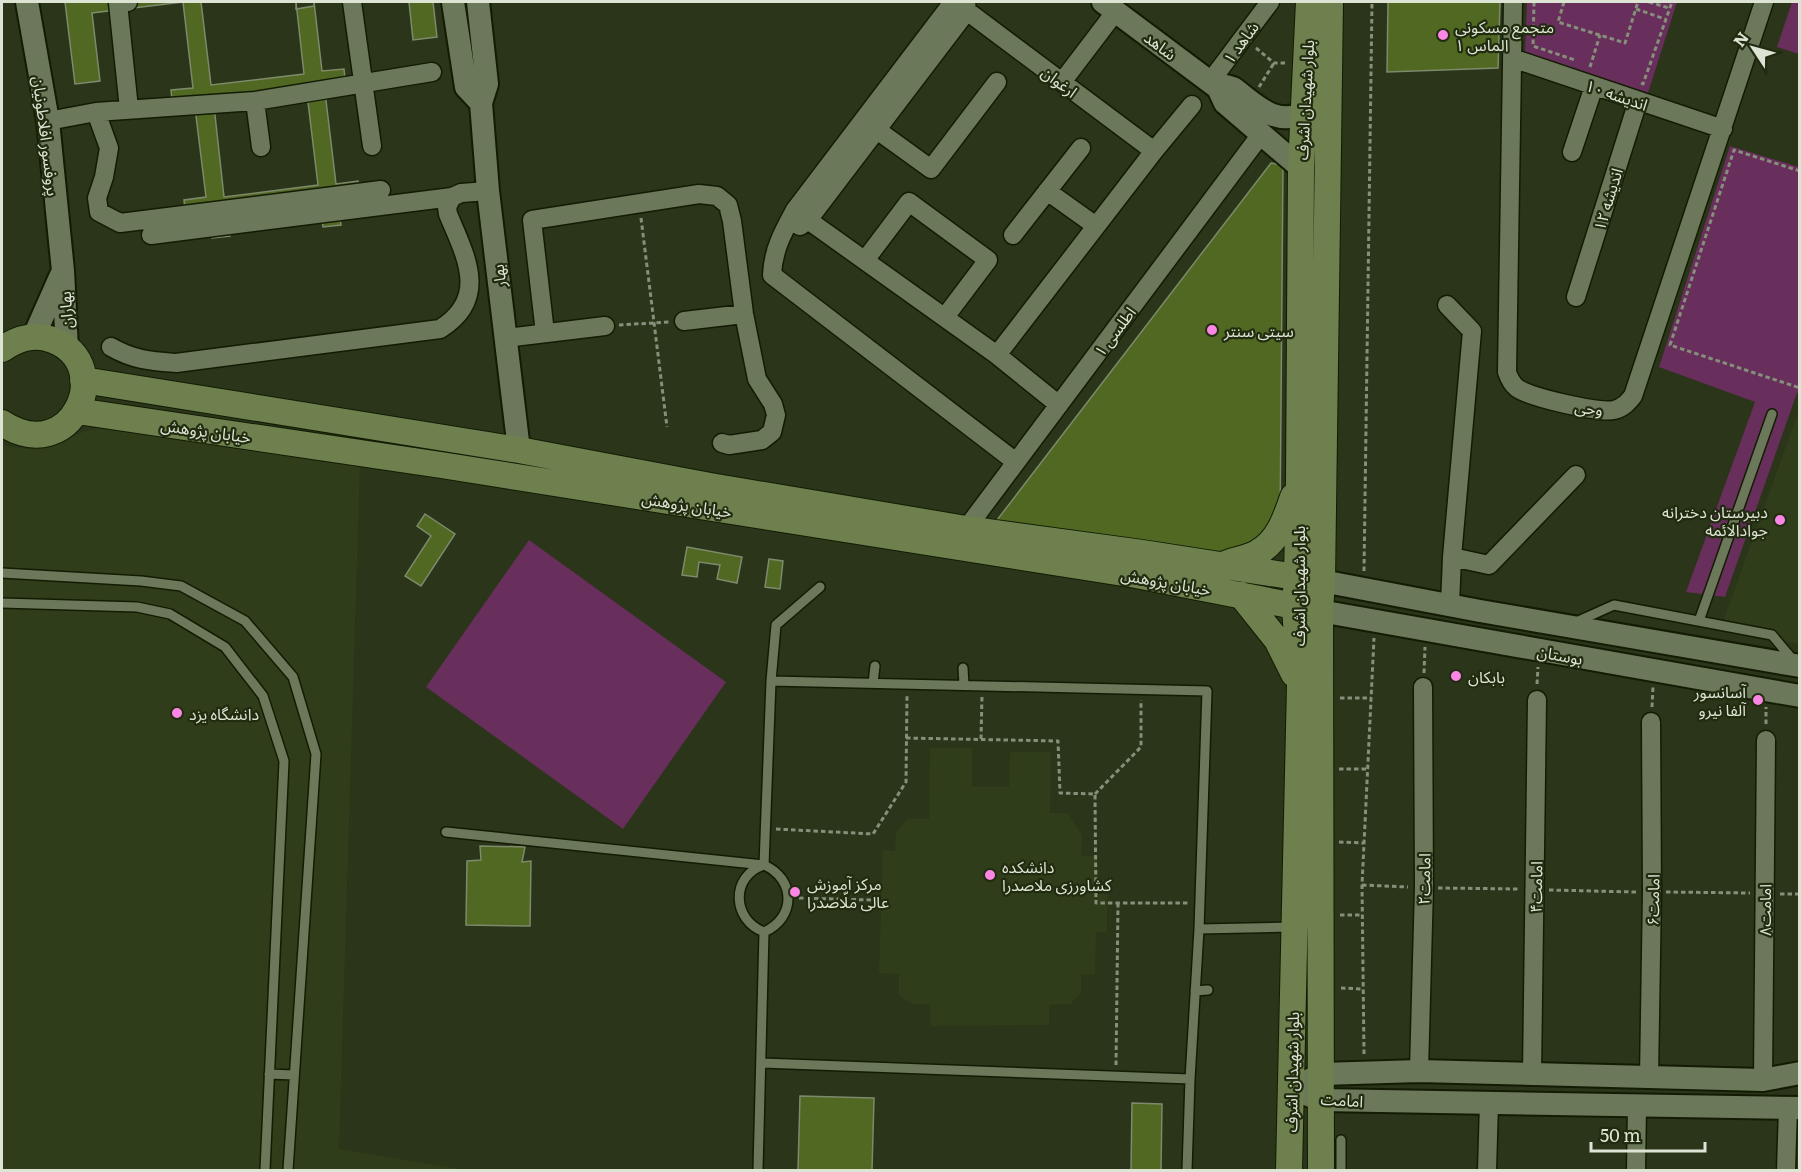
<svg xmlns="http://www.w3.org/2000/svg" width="1801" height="1172" viewBox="0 0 1801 1172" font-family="Literata,'Noto Sans Arabic',serif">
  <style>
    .built { fill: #303d1a }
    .green { fill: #682e5c }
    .building { fill: #506821; stroke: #7e8a6c; stroke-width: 1.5; fill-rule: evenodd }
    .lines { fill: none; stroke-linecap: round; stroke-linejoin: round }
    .service-casing { stroke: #131c03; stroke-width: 12 }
    .minor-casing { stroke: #131c03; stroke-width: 21 }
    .tertiary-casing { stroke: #131c03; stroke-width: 26 }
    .secondary-casing { stroke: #131c03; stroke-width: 28 }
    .path { stroke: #868f79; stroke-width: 3; stroke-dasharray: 4.5 3; stroke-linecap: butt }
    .service { stroke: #6b785a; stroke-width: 9 }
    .minor { stroke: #6b785a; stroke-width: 18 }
    .tertiary { stroke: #6b785a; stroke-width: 22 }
    .secondary { stroke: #6d804e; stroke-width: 26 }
    .poi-dot { fill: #fc86e4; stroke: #212b0f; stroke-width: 2 }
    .labels { text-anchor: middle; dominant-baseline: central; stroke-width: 4.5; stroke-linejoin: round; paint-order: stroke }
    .poi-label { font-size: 16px; fill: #dde4d4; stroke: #212b0f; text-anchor: start }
    .street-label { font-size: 16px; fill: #dde4d4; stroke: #212b0f }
  </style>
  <rect width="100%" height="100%" fill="#2a3519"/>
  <path class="built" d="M1799 410V644L1720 630Z
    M102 427 360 463 339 1149 467 1170H2V445L25 449 42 448 83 432Z
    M930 748H972V787H1009L1010 752H1051L1050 813H1067L1082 835 1081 856H1097L1098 894H1107V932H1096L1095 974H1081V993L1070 1004 1049 1005V1025L931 1026 930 1004H912L899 995V974L879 973 883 850 895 851 896 832 907 819H929Z"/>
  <path class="green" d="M1527 2H1677L1648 93 1525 53Z
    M1792 2H1799V54L1777 47Z
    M1730 146 1799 167V393H1797L1725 597 1686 592 1755 402 1659 367Z
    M529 540 726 682 623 829 426 687Z"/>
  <path class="building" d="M65 2H201L211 85 304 74 296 2H314L322 71 344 69 346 89 325 92 336 184 358 181 360 202 338 204 341 225 323 227 320 205 227 217 230 236 212 238 209 218 186 220 184 200 206 197 195 108 173 110 171 90 193 88 183 2 92 13 100 81 75 84ZM307 94 318 185 224 197 214 106Z
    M296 2H314V6L296 9Z
    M409 2H433L437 37 413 40Z
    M1388 2H1500L1498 68 1387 72Z
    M1271 163 1283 165 1280 529 1238 555 994 524Z
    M425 514 455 534 421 586 405 576 431 536 417 526Z
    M687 547 742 557 737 583 717 579 720 565 699 562 697 577 682 575Z
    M769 559 783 561 780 589 765 587Z
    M480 846 525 847 522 862 531 861 530 926 466 925 467 861 481 860Z
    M800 1096 874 1098 872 1170H798Z
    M1132 1103 1162 1104 1161 1170H1131Z"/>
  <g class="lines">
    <g class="service-casing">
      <path id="service" d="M2 573 141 581 181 586 245 621 293 677 316 754 288 1170
        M2 603 137 607 170 614 225 647 263 696 284 761 265 1170
        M1699 621 1772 414
        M1576 622 1614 605 1772 635 1793 660
        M963 668 964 685
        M771 681 776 625 820 587
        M873 683 875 666
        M446 832 764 865 771 681 1207 691 1199 929 1292 927
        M764 865C796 879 796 918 764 932 732 920 730 876 764 865Z
        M1195 991 1208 990
        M761 1063 1190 1079 1199 929
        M269 1074 294 1075
        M1341 1140V1170
        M758 1170 764 932
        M1187 1170 1190 1079"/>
    </g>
    <g class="minor-casing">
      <path id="minor" d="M128 2 118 3 129 109
        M352 2 372 146
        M953 2 795 210C783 232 773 250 772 275L1016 462
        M1513 2 1507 372C1509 378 1512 384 1517 388 1531 398 1599 413 1614 410 1623 408 1628 402 1633 396L1764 2
        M967 11 1154 151
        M1512 58 1723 129
        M1062 82 1116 11
        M1210 82 1270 2
        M255 101 261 147
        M96 112 255 101 432 72
        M48 121 96 112 109 148 104 177 97 198 99 212 120 223 381 190
        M877 130 931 169 997 82
        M1572 152 1594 86
        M1047 191 1096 226
        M808 220 997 355 1059 405
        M800 226 808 220 967 11 966 2
        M151 235 452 197
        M1013 235 1081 148
        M866 259 909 202 988 260 945 317
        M1576 297 1638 101
        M1447 305 1472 331 1452 557 1450 605
        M684 321 744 314
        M545 333 532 220 699 194 717 196 728 205 732 221 744 314 757 379 773 404 776 415 772 432 762 440 729 445 722 443
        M506 338 605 326
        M111 347C134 360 150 361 176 363L440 329C490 298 465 255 448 214L447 207 452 197 461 193 488 191
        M997 355 1154 151 1192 105
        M966 529 1262 133
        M1452 557 1489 565 1576 475
        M1419 1071 1424 887 1423 687
        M1532 1074 1537 700
        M1649 1078 1652 892 1651 722
        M1763 1080 1766 740
        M1487 1170 1489 1103
        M1636 1170 1637 1105
        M1786 1170 1788 1108"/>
    </g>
    <g class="tertiary-casing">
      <path id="tertiary" d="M27 2 48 121 63 271 67 349
        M453 2 466 87 481 103
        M478 2 487 84 481 103 488 191 519 450
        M1103 2 1218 88 1225 103 1301 168
        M1218 88 1226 86 1233 88C1255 104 1275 127 1303 113
        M34 336 61 275
        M1322 581 1480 611 1800 666
        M1320 611 1800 696
        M1291 1089 1322 1074 1419 1071 1763 1080 1800 1073
        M1303 1093 1321 1100 1800 1108"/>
    </g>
    <g class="secondary-casing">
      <path id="secondary" d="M2 349C18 338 34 333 53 340 117 365 72 469 2 423
        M83 380 519 450 710 486 966 529 1142 553 1322 581
        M77 411 441 465 1136 575 1320 611
        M1225 564C1235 560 1248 558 1257 553 1278 542 1286 518 1293 497
        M1241 595 1277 640 1294 674
        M1289 1170 1300 685 1295 606 1297 577 1299 480 1301 168 1309 2
        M1321 1170 1320 611 1322 581 1330 2"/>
    </g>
    <path class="path" d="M1534 2 1533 46 1575 60
      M1564 2 1558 22 1625 43 1638 2
      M1649 2 1669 8
      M1636 9 1665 19
      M1256 48 1274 63H1285
      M1590 67 1600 35
      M1641 83 1643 84 1672 2
      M1259 87 1274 63
      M1800 171 1734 150 1670 345 1800 388
      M641 218 667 427
      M619 325 669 322
      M1364 571 1372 2
      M1424 673 1425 647
      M1537 684 1538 667
      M1340 698H1371
      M1652 707 1653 687
      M1766 724V707
      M906 738 1058 741 1060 793 1095 794 1096 903H1190
      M981 739 982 696
      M1339 769H1368
      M1095 794 1141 747V700
      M776 829 873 834 906 782 907 695
      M1339 842 1364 843
      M1362 885 1408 887
      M1438 888 1519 889
      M1549 890 1636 892
      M1666 892 1750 893
      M1780 894H1800
      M799 898 871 900
      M1340 915H1362
      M1341 988 1363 989
      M1364 1054 1362 885 1374 638
      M1116 1065 1118 903"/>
    <use href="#service" class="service"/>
    <use href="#minor" class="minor"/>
    <use href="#tertiary" class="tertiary"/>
    <use href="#secondary" class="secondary"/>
  </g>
  <g class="poi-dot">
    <circle cx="1443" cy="35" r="6"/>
    <circle cx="1212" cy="330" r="6"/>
    <circle cx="1780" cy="520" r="6"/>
    <circle cx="1456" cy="676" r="6"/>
    <circle cx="1758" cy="700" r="6"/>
    <circle cx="177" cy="713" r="6"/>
    <circle cx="990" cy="875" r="6"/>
    <circle cx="795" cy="892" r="6"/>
  </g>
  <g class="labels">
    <g class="poi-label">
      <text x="1455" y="26">متجمع مسکونی<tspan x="1455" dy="18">الماس ۱</tspan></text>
      <text x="1224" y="330">سیتی سنتر</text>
      <text x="1768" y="511" text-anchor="end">دبیرستان دخترانه<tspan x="1768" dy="18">جوادالائمه</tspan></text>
      <text x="1468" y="676">بابکان</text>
      <text x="1746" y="691" text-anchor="end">آسانسور<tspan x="1746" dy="18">آلفا نيرو</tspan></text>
      <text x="189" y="713">دانشگاه یزد</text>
      <text x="1002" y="866">دانشکده<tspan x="1002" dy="18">کشاورزی ملاصدرا</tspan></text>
      <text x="807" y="883">مرکز آموزش<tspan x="807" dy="18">عالی ملّاصدرا</tspan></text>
    </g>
    <g class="street-label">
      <text transform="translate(1240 42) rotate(-54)">شاهد ۱</text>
      <text transform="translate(1161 45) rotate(37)">شاهد</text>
      <text transform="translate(1060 81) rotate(37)">ارغوان</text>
      <text transform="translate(1617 94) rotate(19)">اندیشه ۱۰</text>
      <text transform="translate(1304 100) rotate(-87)">بلوار شهیدان اشرف</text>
      <text transform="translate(47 136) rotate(83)">پروفسور افلاطونیان</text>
      <text transform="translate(1607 199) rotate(-73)">اندیشه ۱۲</text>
      <text transform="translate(498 276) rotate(-97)">بهار</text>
      <text transform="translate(65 310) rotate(-94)">بهاران</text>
      <text transform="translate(1114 331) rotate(-53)">اطلسی ۱</text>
      <text transform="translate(1589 407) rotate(7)">وحی</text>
      <text transform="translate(206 430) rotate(8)">خیابان پژوهش</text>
      <text transform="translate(687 504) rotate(9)">خیابان پژوهش</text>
      <text transform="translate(1166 581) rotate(10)">خیابان پژوهش</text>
      <text transform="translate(1298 586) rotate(-90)">بلوار شهیدان اشرف</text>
      <text transform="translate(1560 654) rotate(10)">بوستان</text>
      <text transform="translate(1423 879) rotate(-89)">امامت۲</text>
      <text transform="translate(1535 887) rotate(-89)">امامت۴</text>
      <text transform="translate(1652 900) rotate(-89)">امامت۶</text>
      <text transform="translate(1764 910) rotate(-90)">امامت۸</text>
      <text transform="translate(1291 1072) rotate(-89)">بلوار شهیدان اشرف</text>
      <text transform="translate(1342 1099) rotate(4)">امامت</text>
    </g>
  </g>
  <rect width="1801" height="1172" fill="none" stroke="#dde4d4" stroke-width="6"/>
  <g transform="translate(1753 48) rotate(306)" stroke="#212b0f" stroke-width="4.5" paint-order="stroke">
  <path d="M0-4.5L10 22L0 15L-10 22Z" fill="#dde4d4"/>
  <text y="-9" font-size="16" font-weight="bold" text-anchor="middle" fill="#dde4d4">N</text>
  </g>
  <path d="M1591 1142v9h114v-9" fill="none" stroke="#dde4d4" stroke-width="3"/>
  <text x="1600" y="1142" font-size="18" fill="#dde4d4" stroke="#212b0f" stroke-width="4.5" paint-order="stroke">50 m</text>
</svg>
